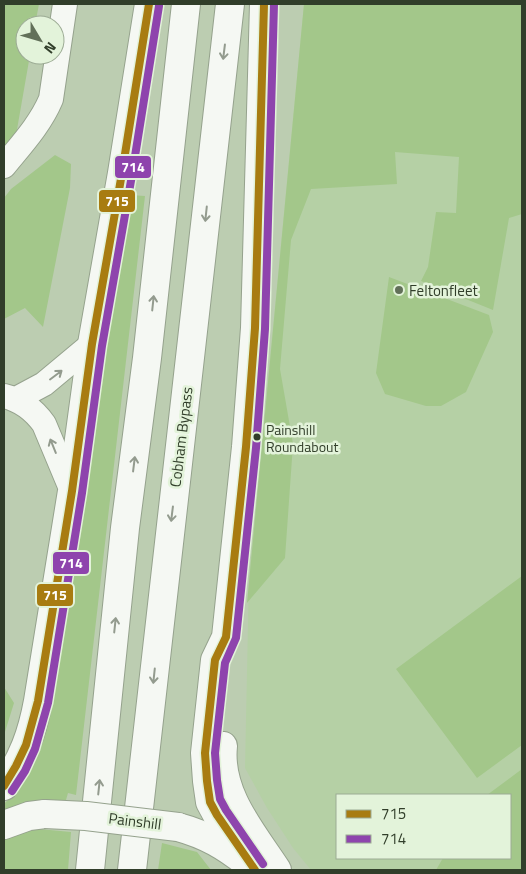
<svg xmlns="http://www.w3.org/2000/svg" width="526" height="874" viewBox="0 0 526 874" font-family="'Titillium Web',sans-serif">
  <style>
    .built { fill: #b5d0a5; fill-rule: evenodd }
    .green { fill: #a3c78a }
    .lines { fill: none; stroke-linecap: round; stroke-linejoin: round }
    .minor-casing { stroke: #95a28d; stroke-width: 26 }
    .major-casing { stroke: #95a28d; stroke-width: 30 }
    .highway-casing { stroke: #95a28d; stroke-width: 30 }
    .minor { stroke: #f5f8f3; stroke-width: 24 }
    .major { stroke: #f5f8f3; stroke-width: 28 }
    .highway { stroke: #f5f8f3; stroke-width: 28 }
    .major-bridge-casing { stroke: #95a28d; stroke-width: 30; stroke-linecap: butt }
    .major-bridge { stroke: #f5f8f3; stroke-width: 28 }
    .bus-1-casing { stroke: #e3f3da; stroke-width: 11 }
    .bus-2-casing { stroke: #e3f3da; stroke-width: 11 }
    .bus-1 { stroke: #a87c11; stroke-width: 8 }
    .bus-2 { stroke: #8e44ad; stroke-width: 8 }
    .oneway { stroke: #939b8e }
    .poi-dot { fill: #627059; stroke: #e3f3da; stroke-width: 2 }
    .bus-dot { fill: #313e2a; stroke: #e3f3da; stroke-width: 2 }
    .labels { text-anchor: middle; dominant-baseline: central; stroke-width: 5; stroke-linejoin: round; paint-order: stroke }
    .bus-label { font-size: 14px; fill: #313e2a; stroke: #e3f3da; text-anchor: start }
    .poi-label { font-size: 15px; fill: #313e2a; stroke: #e3f3da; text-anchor: start }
    .street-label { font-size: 15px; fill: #313e2a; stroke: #e3f3da }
    .line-badge { stroke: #e3f3da; stroke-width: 2 }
    .badge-label { font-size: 14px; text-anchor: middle; font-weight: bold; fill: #fff }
  </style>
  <rect width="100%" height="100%" fill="#bccdb1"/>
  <path class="built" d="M304 4H522V870H311L293 848 267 808 245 768 249 576ZM337 795H510V858H337Z"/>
  <path class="green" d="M4 4H39L35 25H25V55H30L15 141 4 150Z
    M304 4H522V214L509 218 493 310 421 281 428 267 436 212 456 213 459 157 395 152 397 184 311 189 291 240 280 369 293 444 285 558 247 603Z
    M55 155 71 164 70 188 43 327 25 308 4 319V198L11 189Z
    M130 195 145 196 76 795 68 793 66 800 33 803 4 811V804L23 784 45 729Z
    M389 277 489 315 493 332 466 392 441 406H426L385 394 376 373Z
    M522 576V745L477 778 396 669Z
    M4 687 14 703 4 735Z
    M522 769V870H436L443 858H510V795H487Z
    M17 827 71 832 68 870H4V834Z
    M162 843 197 852 211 870H158Z"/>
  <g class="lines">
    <g class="minor-casing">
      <path id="minor" d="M4 166C21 145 40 125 51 99L65 4
        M4 396C21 400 34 410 44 424L72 491
        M16 399 44 384 92 344"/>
    </g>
    <g class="major-casing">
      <path id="major" d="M4 825 29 816 45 814
        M178 827C207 835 225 846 248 864"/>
    </g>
    <g class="highway-casing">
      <path id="highway" d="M223 746C218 794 253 833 277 870
        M4 786C23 758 32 734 38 701L72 491 92 344 122 173 149 4
        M250 865 217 815 210 802 207 781 205 753 215 660 226 637 246 447 255 328 264 4
        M90 870 125 528 147 358 186 4
        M132 870 230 4"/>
    </g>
    <use href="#minor" class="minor"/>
    <use href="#major" class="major"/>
    <use href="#highway" class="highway"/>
    <g class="major-bridge-casing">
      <path id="major-bridge" d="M45 814 86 816 178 827"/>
    </g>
    <use href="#major-bridge" class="major-bridge"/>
    <g class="bus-1-casing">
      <path id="bus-1" d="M4 786 16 766 26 745 38 701 72 491 92 344 122 173 149 4
        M255 870 217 815 210 802 207 781 205 753 215 660 226 637 246 447 255 328 264 4"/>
    </g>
    <g class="bus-2-casing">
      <path id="bus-2" d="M12 791 25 771 35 749 48 703 82 493 102 346 132 175 159 6
        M263 864 226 810 220 799 217 780 215 753 225 663 236 638 256 448 265 329 274 4"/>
    </g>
    <use href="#bus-1" class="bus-1"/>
    <use href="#bus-2" class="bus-2"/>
  </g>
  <defs><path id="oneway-shaft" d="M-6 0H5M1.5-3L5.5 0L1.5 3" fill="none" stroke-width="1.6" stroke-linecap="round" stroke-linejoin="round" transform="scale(1.25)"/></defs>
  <g class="oneway">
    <use href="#oneway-shaft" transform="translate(224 52) rotate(97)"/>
    <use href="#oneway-shaft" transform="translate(206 214) rotate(96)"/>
    <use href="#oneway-shaft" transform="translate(153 303) rotate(-84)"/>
    <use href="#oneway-shaft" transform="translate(56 375) rotate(-37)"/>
    <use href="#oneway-shaft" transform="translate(53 446) rotate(-112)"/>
    <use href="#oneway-shaft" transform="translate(134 464) rotate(-83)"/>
    <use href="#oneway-shaft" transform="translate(172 514) rotate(97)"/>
    <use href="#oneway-shaft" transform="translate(115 625) rotate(-84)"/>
    <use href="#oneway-shaft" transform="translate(154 676) rotate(96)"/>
    <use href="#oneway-shaft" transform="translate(99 787) rotate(-84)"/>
  </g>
  <circle class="poi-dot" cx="399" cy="290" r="5"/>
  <circle class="bus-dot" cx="257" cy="437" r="4.5"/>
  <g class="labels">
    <g class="bus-label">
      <text x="266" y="429">Painshill<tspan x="266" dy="17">Roundabout</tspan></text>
    </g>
    <g class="poi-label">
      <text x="409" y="290">Feltonfleet</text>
    </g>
    <g class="street-label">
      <text transform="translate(181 437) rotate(-83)">Cobham Bypass</text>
      <text transform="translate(135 821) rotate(7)">Painshill</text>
    </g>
  </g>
  <g class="line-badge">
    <rect x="114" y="155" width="38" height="24" rx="5" fill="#8e44ad"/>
    <rect x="98" y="189" width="38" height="24" rx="5" fill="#a87c11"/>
    <rect x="52" y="551" width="38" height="24" rx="5" fill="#8e44ad"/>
    <rect x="36" y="583" width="38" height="24" rx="5" fill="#a87c11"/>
  </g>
  <g class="badge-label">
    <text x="133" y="172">714</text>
    <text x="117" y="206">715</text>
    <text x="71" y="568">714</text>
    <text x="55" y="600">715</text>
  </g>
  <rect width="526" height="874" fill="none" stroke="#313e2a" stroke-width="10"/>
  <rect x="336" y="794" width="175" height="65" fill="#e3f3da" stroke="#9cab94"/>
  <rect x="346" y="810" width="25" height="8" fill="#a87c11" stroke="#9cab94"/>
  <text x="381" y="819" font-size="15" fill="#313e2a">715</text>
  <rect x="346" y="835" width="25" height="8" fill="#8e44ad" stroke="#9cab94"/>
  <text x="381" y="844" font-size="15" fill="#313e2a">714</text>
  <g transform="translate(40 40) rotate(128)"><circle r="24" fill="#e3f3da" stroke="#9cab94"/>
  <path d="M0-4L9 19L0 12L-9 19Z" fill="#627059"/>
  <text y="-8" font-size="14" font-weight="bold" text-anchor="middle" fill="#313e2a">N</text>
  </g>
</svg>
